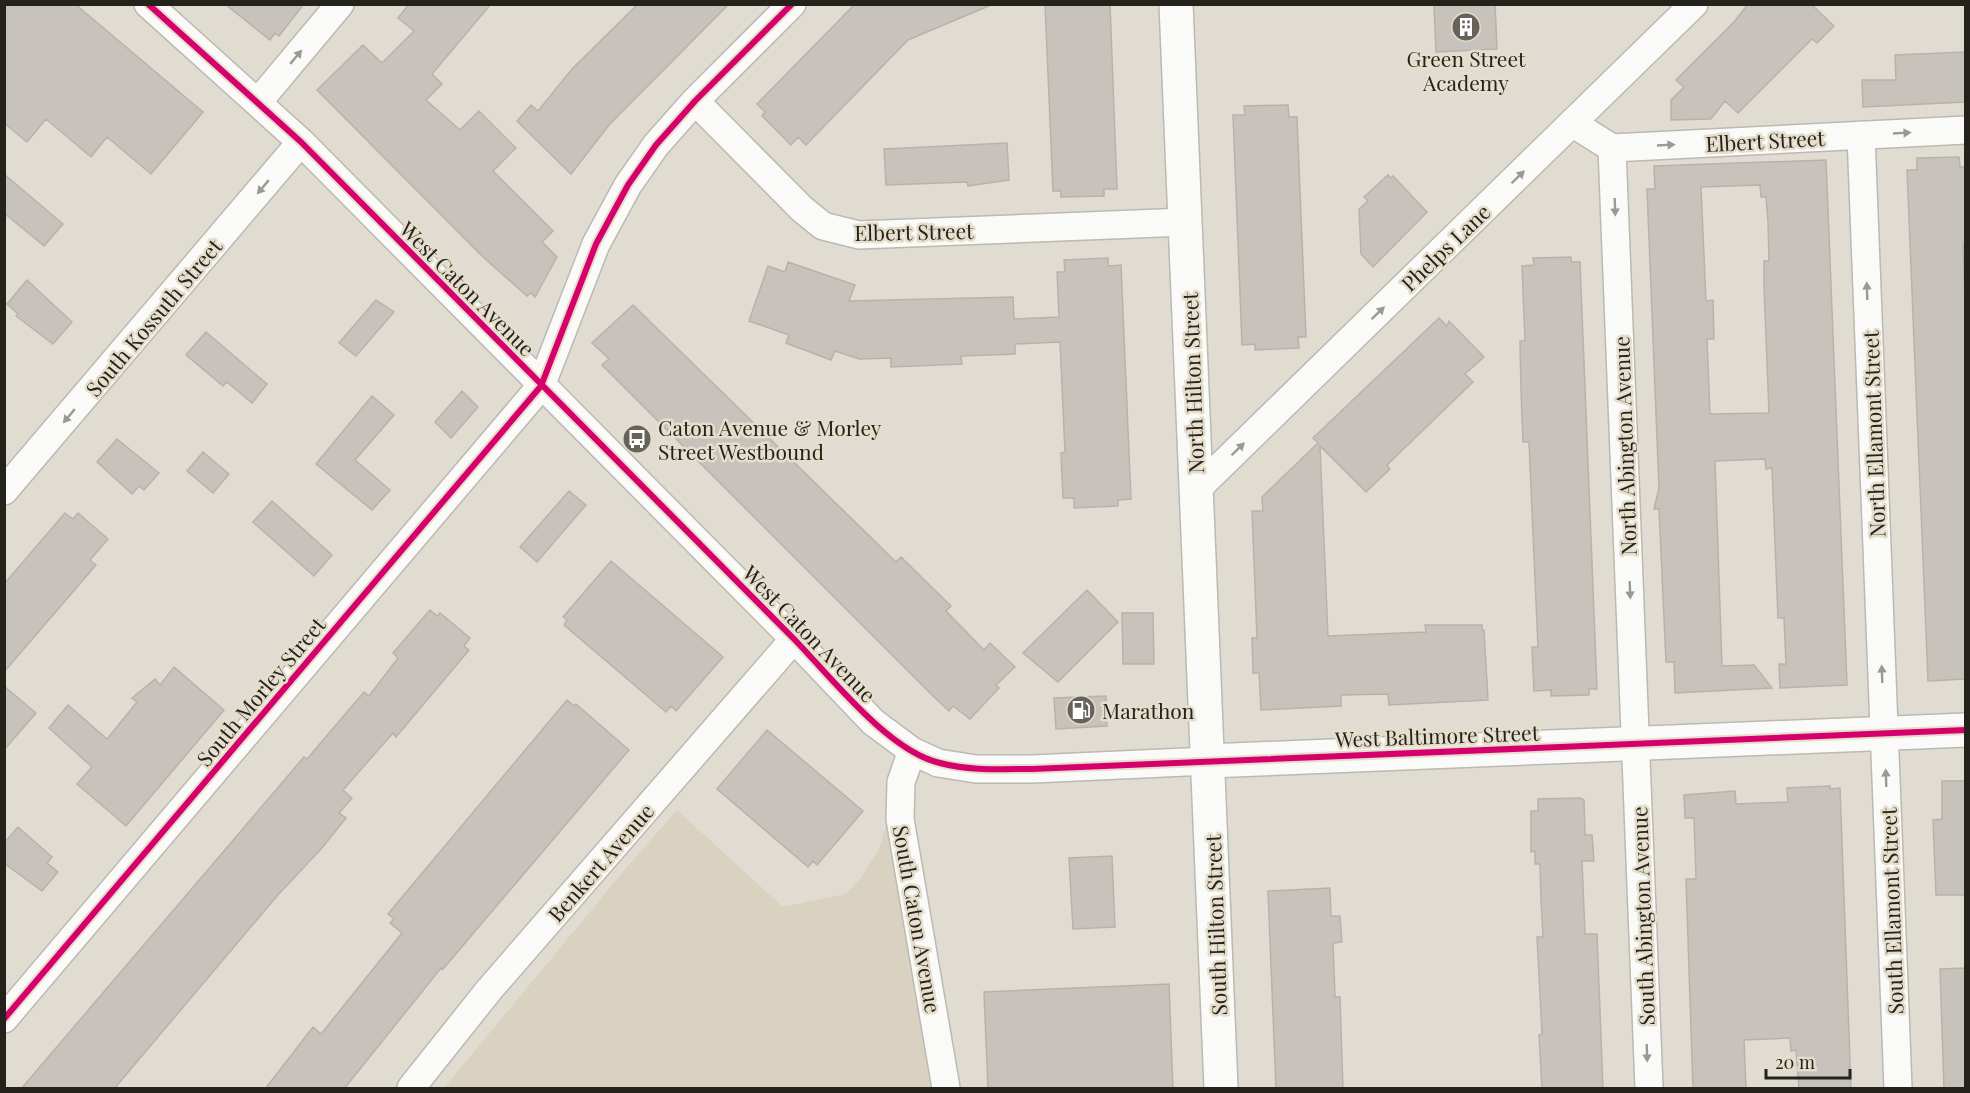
<svg xmlns="http://www.w3.org/2000/svg" width="1970" height="1093" viewBox="0 0 1970 1093" font-family="'Playfair Display',serif">
  <style>
    .built { fill: #dad2c1 }
    .building { fill: #c7c2bb; stroke: #b7b3ac; stroke-width: 1.5; fill-rule: evenodd }
    .lines { fill: none; stroke-linecap: round; stroke-linejoin: round }
    .minor-casing { stroke: #bbb9b1; stroke-width: 30 }
    .secondary-casing { stroke: #bbb9b1; stroke-width: 36 }
    .primary-casing { stroke: #bbb9b1; stroke-width: 36 }
    .minor { stroke: #fafaf8; stroke-width: 27 }
    .secondary { stroke: #fafaf8; stroke-width: 33 }
    .primary { stroke: #fafaf8; stroke-width: 33 }
    .cycleway-casing { stroke: #e6decc; stroke-width: 10 }
    .cycleway { stroke: #d6006c; stroke-width: 6 }
    .oneway { fill: #9a9995 }
    .labels { text-anchor: middle; dominant-baseline: central; stroke-width: 5; stroke-linejoin: round; paint-order: stroke }
    .poi-label { font-size: 21px; fill: #24221b; stroke: #e6decc; text-anchor: start }
    .street-label { font-size: 21px; fill: #24221b; stroke: #e6decc }
  </style>
  <rect width="100%" height="100%" fill="#e0dcd2"/>
  <path class="built" d="M677 810 783 907 845 894 859 880 879 849 887 823 931 1088H444L627 867Z"/>
  <path class="building" d="M4 4H75L203 112 151 174 107 137 91 157 46 119 27 142 4 123Z
    M225 4H304L279 36 275 33 270 40Z
    M409 4H491L432 74 442 84 426 100 460 130 479 111 516 148 493 171 553 231 542 242 557 257 535 297 531 293 527 296 482 256 317 90 363 45 382 63 414 31 398 18Z
    M638 4H729L609 125 571 174 517 121 531 105 538 111 572 69Z
    M855 4 991 5 908 40 806 145 798 137 791 145 762 116 765 112 757 104Z
    M1045 4H1110L1117 189H1104V196L1061 197V191H1053Z
    M1434 4H1495L1497 49 1436 52Z
    M1748 4H1811L1834 26 1817 43 1812 39 1738 113 1725 101 1711 119 1671 120V100L1684 87 1676 80 1734 22Z
    M1965 52V102L1863 107 1862 80H1896L1895 55Z
    M1288 105 1289 117H1297L1306 337H1298L1299 348 1255 350V344L1242 345 1233 115H1245L1244 106Z
    M1007 143 1009 180 968 186 967 182 886 185 884 149Z
    M1959 157 1960 167H1965V243H1963L1965 305V679L1928 681 1907 170H1917V158Z
    M1826 160 1847 685 1780 688 1779 664H1786L1784 618H1778L1772 468 1766 469 1765 459 1715 461 1722 666 1754 665 1772 688 1675 693 1674 662H1666L1659 509H1654L1659 488 1647 189H1655L1654 166ZM1760 185 1761 197H1766L1768 222 1769 261H1764V287L1769 413 1710 414 1707 339H1714L1713 300 1706 301 1701 187Z
    M4 174 63 224 44 246 4 213Z
    M1388 175 1390 178 1393 176 1427 212 1373 267 1361 254 1359 209 1368 201 1364 197Z
    M1571 257V262H1580L1597 689H1589V695L1551 696V690L1534 691 1532 647H1538L1529 442H1523L1521 391 1520 341H1525L1522 266 1534 265 1533 258Z
    M1108 258V266L1121 265 1131 499 1118 500V506L1074 508V498H1063L1061 453 1065 452 1060 342 1015 344V354L961 356 962 364 891 367V358L859 359 835 351 831 360 786 343 789 335 749 321 768 266 785 272 788 262 855 285 849 301 1013 297 1014 319 1059 317 1057 272H1065L1064 260Z
    M27 280 72 322 53 344 16 316 18 314 7 304Z
    M376 300 394 312 356 356 339 343Z
    M633 305 896 562 901 557 951 606 946 611 984 650 990 643 1015 667 996 685 999 688 970 719 953 706 949 711 935 698 602 365 609 359 592 343Z
    M1439 318 1447 326 1449 321 1484 357 1465 374 1473 382 1387 465 1390 469 1366 492 1320 446 1328 636 1426 632 1425 625H1482V630H1484L1488 700 1389 705 1388 694 1341 695V706L1261 710 1259 673H1253L1252 638H1257L1252 511H1263L1262 497 1318 443 1313 438Z
    M206 332 267 384 252 403 227 382 223 386 186 355Z
    M462 391 478 407 451 438 435 422Z
    M372 396 394 415 355 460 390 490 372 510 316 464Z
    M117 439 159 473 144 490 139 486 132 494 97 462Z
    M203 452 229 474 213 493 187 471Z
    M569 491 586 505 537 562 520 547Z
    M272 501 332 555 314 576 253 522Z
    M65 513 73 519 78 513 108 539 90 560 96 565 4 672V584Z
    M611 561 723 657 676 711 671 706 666 712 564 625 567 620 563 617Z
    M1087 590 1118 622 1058 682 1023 653Z
    M430 610 437 616 440 613 470 638 464 646 469 650 396 737 393 733 343 790 352 798 339 813 346 818 322 848 277 896 114 1089H21L304 757 307 759 364 692 369 696 398 658 393 653Z
    M1122 613H1153L1154 664H1123Z
    M174 667 224 710 126 826 77 784 92 767 49 728 68 705 107 739 137 702 132 698 155 679 160 685Z
    M4 686 36 713 4 750Z
    M1106 696 1107 726 1056 729 1054 698Z
    M567 700 574 706 576 704 629 750 443 969 441 968 344 1089H265L313 1027 321 1034 402 933 390 923 394 919 388 914Z
    M767 730 863 811 817 865 813 861 808 867 717 789Z
    M1942 781H1965V895H1936L1933 820 1942 819Z
    M1830 786V789L1840 788 1851 1089H1799L1796 1050 1791 1051 1790 1038 1744 1040 1746 1089H1693L1686 879H1696L1694 818H1685L1684 795 1735 791 1736 804 1788 802 1787 788Z
    M1580 798 1584 800 1585 835H1592L1594 861H1582L1585 934H1597L1603 1089H1542L1539 1035 1542 1034 1537 937H1543L1541 900 1540 864H1535V851L1531 852V811H1538V799Z
    M18 827 52 857 47 863 58 872 42 891 4 863V843Z
    M1112 856 1115 927 1073 929 1069 858Z
    M1330 888 1331 916H1340L1342 942 1333 943 1335 997H1340L1343 1089H1276L1268 891Z
    M1965 968V1089H1944L1940 969Z
    M1169 984 1173 1089H988L984 992Z"/>
  <g class="lines">
    <g class="minor-casing">
      <path id="minor" d="M148 4 301 142 794 639 873 722 912 751 938 763 976 769H1032L1208 761
        M695 101 802 209 823 226 859 235 1186 222
        M258 102 340 4
        M1572 123 1612 148 1966 130
        M1861 135 1898 1088
        M1612 148 1649 1088
        M1196 490 1694 4
        M4 491 301 142
        M912 751 901 782 900 819 946 1088
        M4 1019 541 386 596 244 628 185 656 145 695 101 792 4
        M411 1088 489 990 794 639"/>
    </g>
    <g class="secondary-casing">
      <path id="secondary" d="M1208 761 1966 730"/>
    </g>
    <g class="primary-casing">
      <path id="primary" d="M1176 4 1221 1088"/>
    </g>
    <use href="#minor" class="minor"/>
    <use href="#secondary" class="secondary"/>
    <use href="#primary" class="primary"/>
    <g class="cycleway-casing">
      <path id="cycleway" d="M148 4 301 142 794 639C831 677 888 751 940 763 970 771 1001 769 1032 769L1966 730
        M4 1019 541 386 596 244 628 185 656 145 695 101 792 4"/>
    </g>
    <use href="#cycleway" class="cycleway"/>
  </g>
  <defs><path id="oneway-solid" d="M-6-.8H1V-3.2L6.5 0L1 3.2V.8H-6Z" transform="scale(1.5)"/></defs>
  <g class="oneway">
    <use href="#oneway-solid" transform="translate(296 57) rotate(-50)"/>
    <use href="#oneway-solid" transform="translate(1902 133) rotate(-3)"/>
    <use href="#oneway-solid" transform="translate(1666 145) rotate(-3)"/>
    <use href="#oneway-solid" transform="translate(1518 177) rotate(-44)"/>
    <use href="#oneway-solid" transform="translate(263 187) rotate(130)"/>
    <use href="#oneway-solid" transform="translate(1615 207) rotate(88)"/>
    <use href="#oneway-solid" transform="translate(1867 291) rotate(-92)"/>
    <use href="#oneway-solid" transform="translate(1378 313) rotate(-44)"/>
    <use href="#oneway-solid" transform="translate(69 416) rotate(130)"/>
    <use href="#oneway-solid" transform="translate(1238 449) rotate(-44)"/>
    <use href="#oneway-solid" transform="translate(1630 590) rotate(88)"/>
    <use href="#oneway-solid" transform="translate(1882 674) rotate(-92)"/>
    <use href="#oneway-solid" transform="translate(1886 778) rotate(-92)"/>
    <use href="#oneway-solid" transform="translate(1647 1053) rotate(88)"/>
  </g>
  <defs>
    <g id="building-disc" transform="scale(1.5)"><circle r="9.5" fill="#66635b" stroke="#e6decc"/><path d="M-4-6H4V6H1V3H-1V6H-4ZM-2.5-4.3h1.7v1.8h-1.7ZM.8-4.3h1.7v1.8H.8ZM-2.5-1h1.7V.8h-1.7ZM.8-1h1.7V.8H.8Z" fill="#fff"/></g>
    <g id="bus-disc" transform="scale(1.5)"><circle r="9.5" fill="#66635b" stroke="#e6decc"/><path d="M-5-6H5V4H4V6H2V4H-2V6H-4V4H-5ZM-3.5-4V0h7V-4ZM-3.5 1.2v1.5H-2V1.2ZM2 1.2v1.5H3.5V1.2Z" fill="#fff"/></g>
    <g id="fuel-disc" transform="scale(1.5)"><circle r="9.5" fill="#66635b" stroke="#e6decc"/><path d="M-5.5-6h7V0h2V4h1.3V-2.5L3-4.5l.8-.8L6-3V5H2.5V1h-1V6h-7ZM-4.2-4.7v3.2H.2V-4.7Z" fill="#fff"/></g>
  </defs>
  <g fill-rule="evenodd">
    <use href="#building-disc" x="1466" y="27"/>
    <use href="#bus-disc" x="637" y="439"/>
    <use href="#fuel-disc" x="1081" y="710"/>
  </g>
  <g class="labels">
    <g class="poi-label">
      <text x="1466" y="58" text-anchor="middle">Green Street<tspan x="1466" dy="24">Academy</tspan></text>
      <text x="658" y="427">Caton Avenue &amp; Morley<tspan x="658" dy="24">Street Westbound</tspan></text>
      <text x="1102" y="710">Marathon</text>
    </g>
    <g class="street-label">
      <text transform="translate(1765 140) rotate(-3)">Elbert Street</text>
      <text transform="translate(914 231) rotate(-1)">Elbert Street</text>
      <text transform="translate(1445 247) rotate(-44)">Phelps Lane</text>
      <text transform="translate(468 288) rotate(45)">West Caton Avenue</text>
      <text transform="translate(153 317) rotate(-50)">South Kossuth Street</text>
      <text transform="translate(1192 383) rotate(-92)">North Hilton Street</text>
      <text transform="translate(1873 434) rotate(-92)">North Ellamont Street</text>
      <text transform="translate(1624 446) rotate(-92)">North Abington Avenue</text>
      <text transform="translate(810 633) rotate(46)">West Caton Avenue</text>
      <text transform="translate(260 691) rotate(-50)">South Morley Street</text>
      <text transform="translate(1437 735) rotate(-2)">West Baltimore Street</text>
      <text transform="translate(600 862) rotate(-49)">Benkert Avenue</text>
      <text transform="translate(1891 911) rotate(-92)">South Ellamont Street</text>
      <text transform="translate(1642 916) rotate(-92)">South Abington Avenue</text>
      <text transform="translate(918 919) rotate(80)">South Caton Avenue</text>
      <text transform="translate(1215 925) rotate(-92)">South Hilton Street</text>
    </g>
  </g>
  <rect width="1970" height="1093" fill="none" stroke="#24221b" stroke-width="12"/>
  <path d="M1766 1069v9h84v-9" fill="none" stroke="#24221b" stroke-width="3"/>
  <text x="1775" y="1069" font-size="18" fill="#24221b" stroke="#e6decc" stroke-width="4.5" paint-order="stroke">20 m</text>
</svg>
